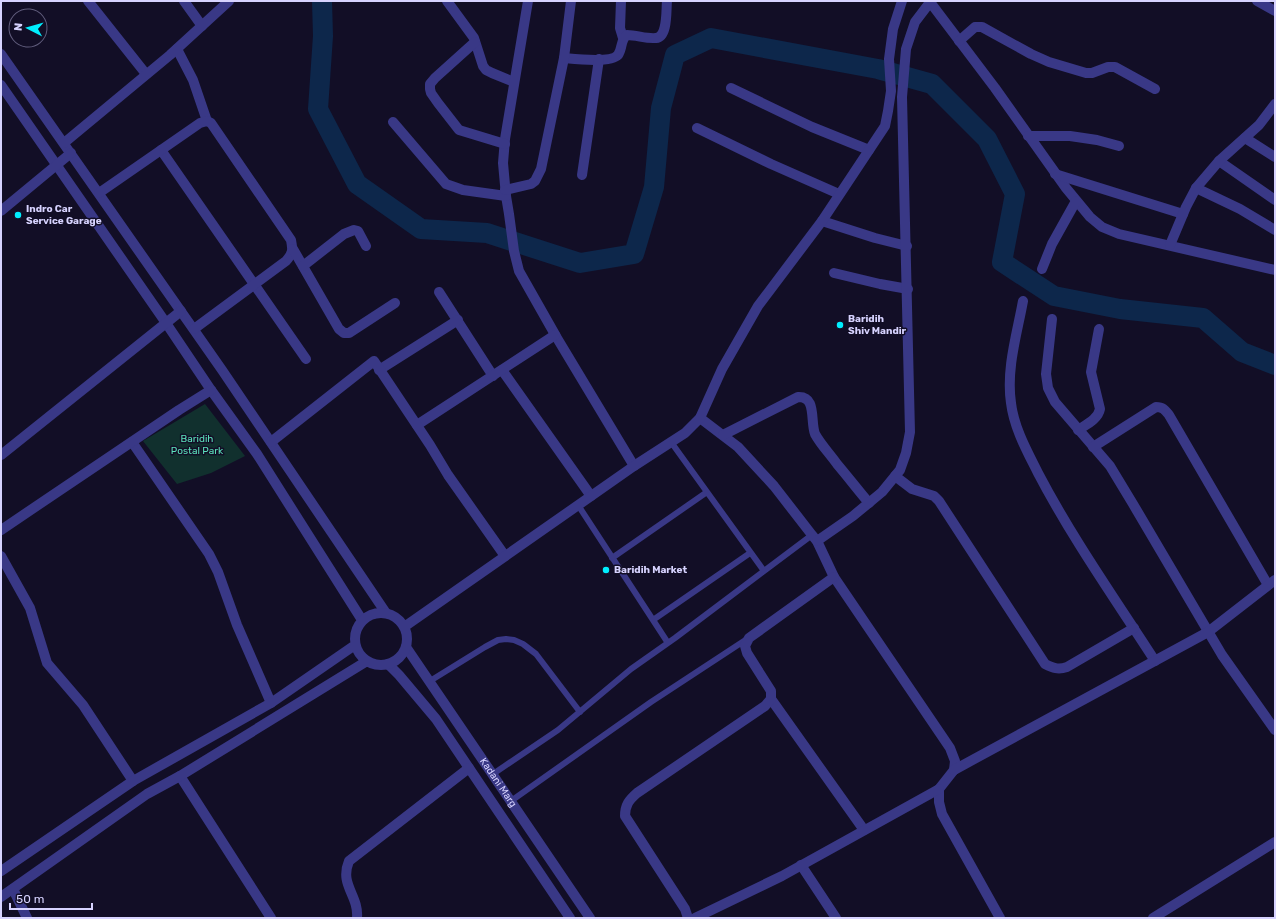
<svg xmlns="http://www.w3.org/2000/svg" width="1276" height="919" viewBox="0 0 1276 919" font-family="Rubik,sans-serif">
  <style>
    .green { fill: #11302e }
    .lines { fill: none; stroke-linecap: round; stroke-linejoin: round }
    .river { stroke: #0d274b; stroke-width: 20 }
    .service { stroke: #393886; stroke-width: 6 }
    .minor { stroke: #393886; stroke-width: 10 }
    .tertiary { stroke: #393886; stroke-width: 10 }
    .poi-dot { fill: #00eefe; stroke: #120e26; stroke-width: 1.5 }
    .labels { text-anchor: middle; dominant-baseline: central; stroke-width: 3; stroke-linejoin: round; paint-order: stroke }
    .poi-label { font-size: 10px; font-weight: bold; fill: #d7d3ff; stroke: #120e26; text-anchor: start }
    .park-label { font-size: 10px; fill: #5ce2bc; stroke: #120e26 }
    .street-label { font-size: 10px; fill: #d7d3ff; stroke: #120e26 }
  </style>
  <rect width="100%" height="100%" fill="#120e26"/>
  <path class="green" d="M205 404 245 456 211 473 177 484 143 441Z"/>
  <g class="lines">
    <path class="river" d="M322 1 323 36 318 109 357 184 421 229 487 233 580 263 634 254 654 187 661 108 675 55 711 38 878 69 932 84 987 139 1015 194 1002 262 1054 296 1120 309 1203 318 1242 352 1275 365"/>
    <path class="service" d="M671 442 764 571
      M578 505 668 643
      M612 558 707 492
      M653 620 750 553
      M430 681 485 647 498 640 506 639 514 640 523 644 536 654 580 712
      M493 774 558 730 631 669 675 638 812 535
      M511 801 651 702 747 639"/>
    <g class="minor">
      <path d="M88 1 146 74"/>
      <path d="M184 1 202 26"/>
      <path d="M447 1 474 38 483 66 486 70 492 73 514 82"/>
      <path d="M528 1 505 139 503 163 506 196 509 214 514 251 519 271 557 338 634 466"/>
      <path d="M621 1 620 28 623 38"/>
      <path d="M1257 1 1275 11"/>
      <path d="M930 2 995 88 1066 188 1090 217 1102 227 1119 234 1275 270"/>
      <path d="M959 41 975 27H982L1031 54 1049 62 1086 73H1092L1108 67H1115L1155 89"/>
      <path d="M475 42 435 78 430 84V89L431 93 438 103 459 130 505 144"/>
      <path d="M177 49 193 80 207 121"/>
      <path d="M1 54 222 370 386 613"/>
      <path d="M564 58C575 59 611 63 618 55 623 48 620 40 627 35 637 35 646 39 656 38 668 37 666 10 667 1"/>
      <path d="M1 85 166 323 211 390 257 454 362 620"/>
      <path d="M731 88 812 127 869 150"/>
      <path d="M393 122 446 184 463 190 506 196"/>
      <path d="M697 128 771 164 839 194"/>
      <path d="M1028 136H1070L1097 140 1119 146"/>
      <path d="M1245 138 1275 157"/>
      <path d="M64 143 170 55 229 1"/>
      <path d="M161 150 306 359"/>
      <path d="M1219 161 1275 200"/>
      <path d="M1055 174 1183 214"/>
      <path d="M582 175 599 59"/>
      <path d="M1196 188 1240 209 1275 230"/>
      <path d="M505 190 531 184 535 181 541 169 564 58 571 1"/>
      <path d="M99 193 200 123 207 121 211 123 291 240C293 250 293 253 286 261L194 329"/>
      <path d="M1 211 71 153"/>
      <path d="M822 221 875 238 907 246"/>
      <path d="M1170 245 1186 207 1196 188 1219 161 1259 125 1275 104"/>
      <path d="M293 249 339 329 344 333H349L395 303"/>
      <path d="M303 266 344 234 354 230 358 231 366 246"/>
      <path d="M1042 269 1052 244 1076 201"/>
      <path d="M834 273 880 284 908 289"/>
      <path d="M439 292 493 376"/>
      <path d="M1023 301C1017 334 1006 369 1011 403 1014 428 1027 451 1038 473 1072 538 1115 599 1155 661"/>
      <path d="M1052 319 1046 374 1048 388 1055 402 1110 466 1133 504 1222 655 1275 730"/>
      <path d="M379 370 458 320"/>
      <path d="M502 370 591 496"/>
      <path d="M700 418 738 447 774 486 812 535 817 541 834 577 950 748 955 761 954 770 939 789V802L942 814 1000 918"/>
      <path d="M417 425 555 335"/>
      <path d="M1078 430C1087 424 1098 419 1100 409L1091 372 1099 329"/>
      <path d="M723 435 798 397C817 396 810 421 815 434 821 445 830 454 837 464 848 477 858 490 869 503"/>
      <path d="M132 442 209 554 218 572 237 625 271 703"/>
      <path d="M271 442 374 361 430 445 448 475 505 556"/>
      <path d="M1093 447 1156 407C1163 407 1165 410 1169 415L1268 585"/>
      <path d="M1 455 181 311"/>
      <path d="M895 476 912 489 934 496 939 501 1045 664C1053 668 1058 670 1067 667L1134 628"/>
      <path d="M1 530 179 410 211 390"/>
      <path d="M817 541 853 516 882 492 900 470 906 453 910 432 902 97 906 49 915 22 931 1"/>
      <path d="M1 556 30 608 47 663 83 705 133 781"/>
      <path id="s1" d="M406 647 590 918"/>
      <path d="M388 664 399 675 436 719 570 918"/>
      <path d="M771 699 864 830"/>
      <path d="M954 770 1208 632 1275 580"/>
      <path d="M180 776 271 918"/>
      <path d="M801 865 836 918"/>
      <path d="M13 889 27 918"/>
      <path d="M357 918C359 895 339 885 349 861L469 768"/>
      <path d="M688 918 685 909 625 816C625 805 629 800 637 793L765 706 771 699V691L747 653 745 646 749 638 834 577"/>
      <path d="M695 918 782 876 939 789"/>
      <path d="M1153 918 1275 842"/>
    </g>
    <path class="tertiary" d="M355 639a26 26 0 1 1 52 0a26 26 0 1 1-52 0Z
      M404 627 634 466 685 433 700 418 722 369 758 306 822 221 885 126 888 111 891 91 889 59 893 29 902 1
      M1 871 133 781 271 703 355 645
      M1 897 147 794 180 776 367 661"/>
  </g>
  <g class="poi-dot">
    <circle cx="18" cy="215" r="4"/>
    <circle cx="840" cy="325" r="4"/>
    <circle cx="606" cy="570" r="4"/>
  </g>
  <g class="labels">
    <g class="poi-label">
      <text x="26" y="209">Indro Car<tspan x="26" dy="12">Service Garage</tspan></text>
      <text x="848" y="319">Baridih<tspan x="848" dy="12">Shiv Mandir</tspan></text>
      <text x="614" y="570">Baridih Market</text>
    </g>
    <g class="park-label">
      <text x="197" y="439">Baridih<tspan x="197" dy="12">Postal Park</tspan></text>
    </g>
    <g class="street-label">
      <text stroke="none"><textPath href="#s1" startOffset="164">Kadani Marg</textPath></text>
    </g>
  </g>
  <rect width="1276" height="919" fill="none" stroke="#d7d3ff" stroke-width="4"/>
  <g transform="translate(28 28) rotate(276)"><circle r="19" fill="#120e26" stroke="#615d7d"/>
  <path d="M0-3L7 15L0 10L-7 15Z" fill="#00eefe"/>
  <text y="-6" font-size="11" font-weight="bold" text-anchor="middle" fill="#d7d3ff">N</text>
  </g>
  <path d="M10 903v6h82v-6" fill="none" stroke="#d7d3ff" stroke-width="2"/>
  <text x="16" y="903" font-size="12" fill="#d7d3ff" stroke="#120e26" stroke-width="3" paint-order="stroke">50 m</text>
</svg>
